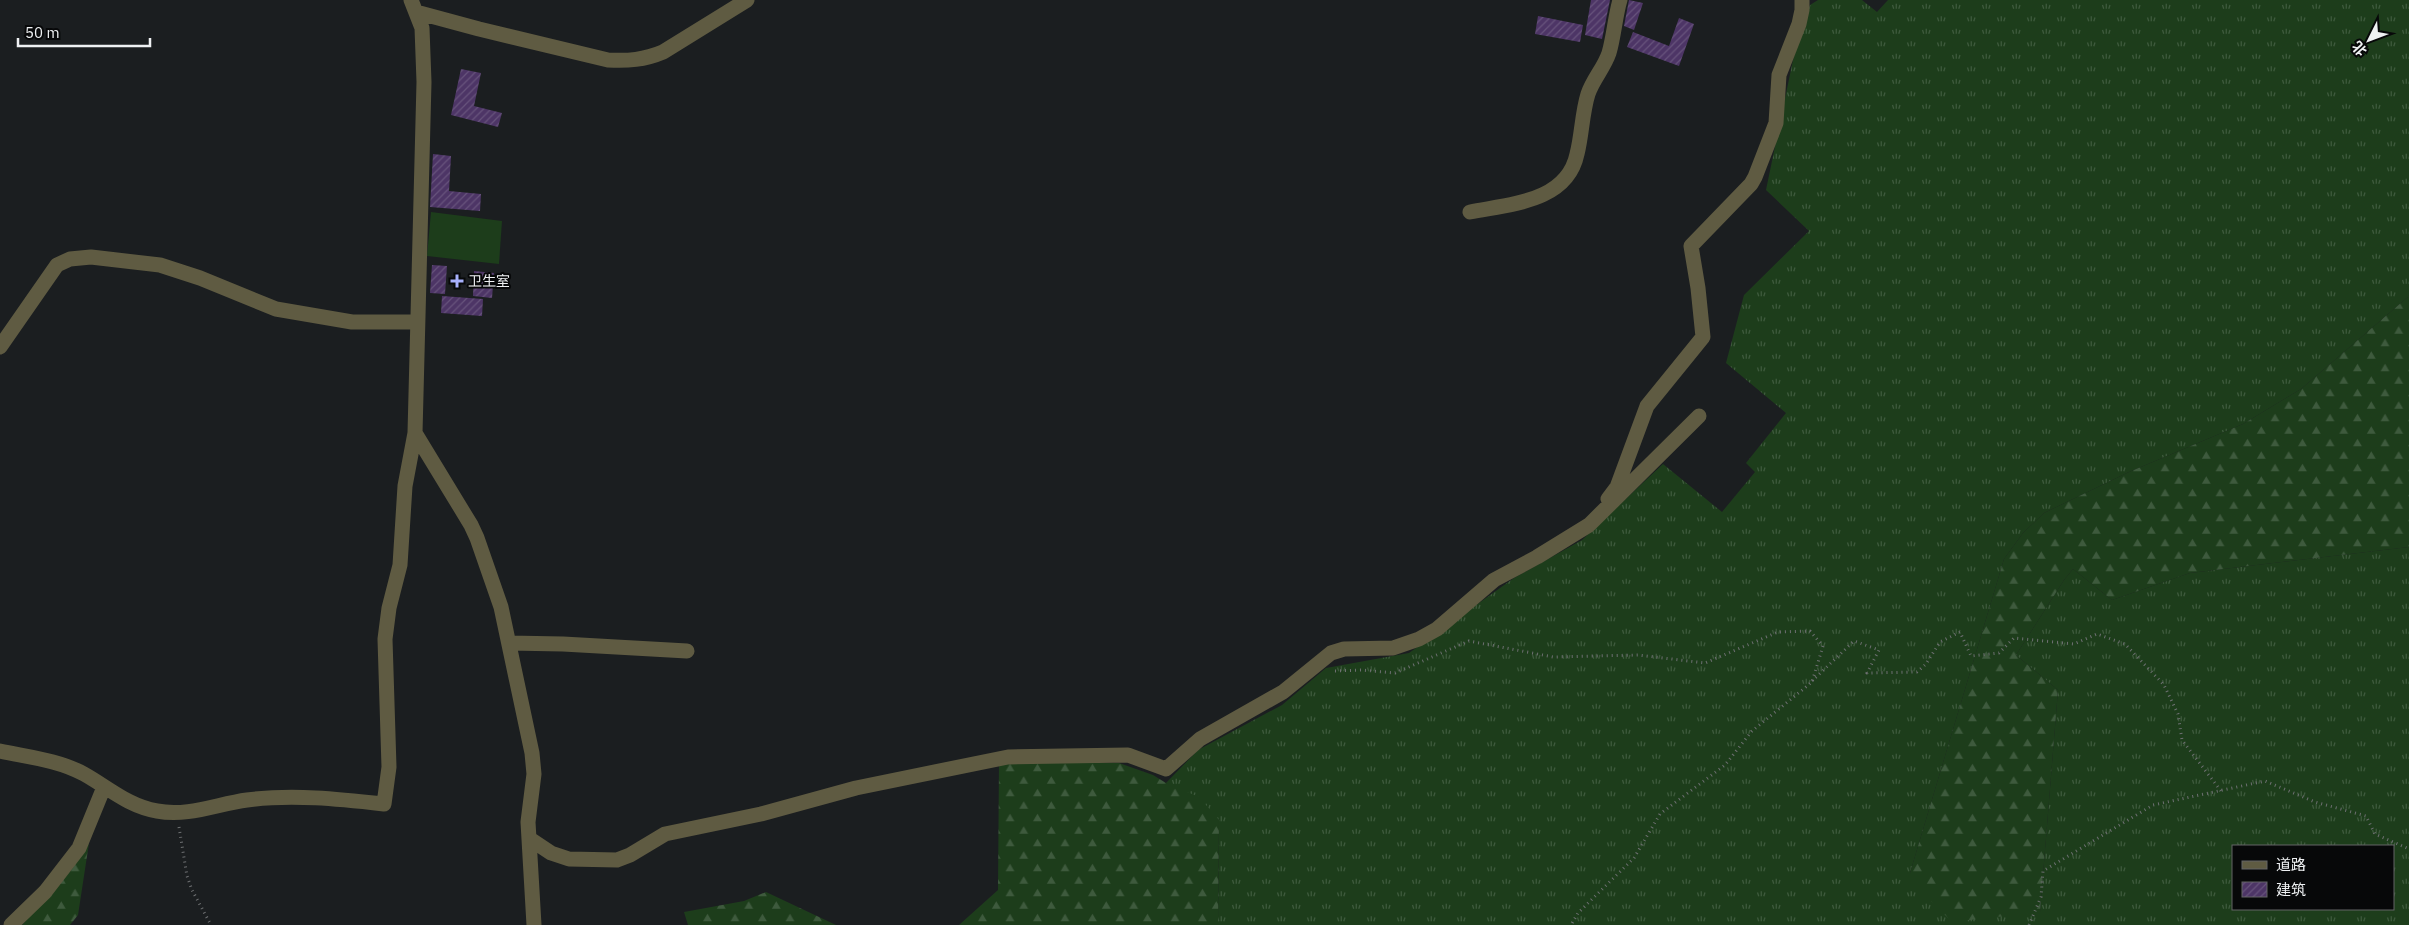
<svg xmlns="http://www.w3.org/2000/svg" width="2409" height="925" viewBox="0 0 2409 925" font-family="'IBM Plex Sans','Noto Sans SC',sans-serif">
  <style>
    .grass { fill: url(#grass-tufts); fill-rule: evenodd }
    .forest { fill: url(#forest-firs) }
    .garden { fill: #1d3d1b }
    .building { fill: url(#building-hatch) }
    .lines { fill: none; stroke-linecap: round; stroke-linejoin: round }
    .path { stroke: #6e7072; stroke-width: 3; stroke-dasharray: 1 4; stroke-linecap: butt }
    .minor { stroke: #5f5b42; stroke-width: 15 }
    .poi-dot { fill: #a7b1fc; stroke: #070809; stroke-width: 2 }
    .labels { text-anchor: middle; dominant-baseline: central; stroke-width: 4; stroke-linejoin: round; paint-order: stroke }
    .poi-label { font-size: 14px; fill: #eff1f3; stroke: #070809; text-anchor: start }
  </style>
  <defs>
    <pattern id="grass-tufts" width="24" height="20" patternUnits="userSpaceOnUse" patternTransform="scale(1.25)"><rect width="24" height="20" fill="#1d3d1b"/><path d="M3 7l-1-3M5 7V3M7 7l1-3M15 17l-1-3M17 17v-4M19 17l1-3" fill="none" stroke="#3e5a3d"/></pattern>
    <pattern id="forest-firs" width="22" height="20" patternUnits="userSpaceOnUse" patternTransform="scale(1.25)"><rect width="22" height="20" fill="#1d3d1b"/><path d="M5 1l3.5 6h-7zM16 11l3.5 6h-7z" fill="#3e5a3d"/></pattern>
    <pattern id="building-hatch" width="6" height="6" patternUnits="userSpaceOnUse" patternTransform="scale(1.25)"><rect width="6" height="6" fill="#4d3566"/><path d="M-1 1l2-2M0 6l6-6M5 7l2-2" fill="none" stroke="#67537c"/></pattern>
  </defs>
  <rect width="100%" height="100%" fill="#1b1e20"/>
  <path class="grass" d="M1818 0H1862L1877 12 1888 0H2409V296L2301 389 2243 424 2129 472 2044 513 2023 533 2004 559 1910 873 2040 912 2058 690 2016 655 2064 580 2073 569 2112 600 2190 573 2409 547V925H1218L1219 820 1166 783 1198 750 1282 705 1326 668 1409 653 1514 578 1582 540 1663 464 1722 512 1755 472 1746 463 1786 413 1726 363 1744 295 1809 231 1766 190 1793 60 1810 5ZM2233 846H2393V909H2233Z"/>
  <path class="forest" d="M2409 296V547L2190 573 2112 600 2073 569 2064 580 2016 655 2058 690 2040 912 1952 922 1927 897 1910 873 2004 559 2023 533 2044 513 2129 472 2243 424 2301 389Z
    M999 763H1119L1153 775 1166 783 1199 797 1219 820 1218 925H959L998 890Z
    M89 843 78 915 70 925H22L62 881Z
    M766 892 836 925H688L684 912 744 901Z"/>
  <path class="garden" d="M431 212 502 221 499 264 427 256Z"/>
  <path class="building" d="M1591 0H1610L1602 39 1585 35Z
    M1629 0 1643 3 1634 30 1624 26Z
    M1538 16 1583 25 1580 42 1535 34Z
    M1679 18 1694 24 1679 66 1627 47 1633 32 1669 46Z
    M461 69 481 73 474 106 502 113 498 127 451 115Z
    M433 154 451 156 449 191 481 194 480 211 430 207Z
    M432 265 447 266 445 294 430 293Z
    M474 271 494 273 492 298 473 296Z
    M442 296 483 299 482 316 441 313Z"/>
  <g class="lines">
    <path class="path" d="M1335 671 1361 670 1395 673 1469 641 1553 657 1638 655 1705 663 1778 632 1810 631 1823 646 1812 682 1752 731 1725 765 1660 814 1634 858 1578 913 1571 925
      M1812 681 1854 641 1879 650 1867 673 1917 672 1926 664 1940 642 1960 632 1971 656 1999 653 2014 638 2074 644 2097 634 2125 644 2164 685 2178 714 2182 740 2221 791
      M179 827 187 876 192 890 211 925
      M2029 925 2041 897 2043 871 2153 805 2265 781 2315 802 2366 816 2375 834 2409 849"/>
    <path class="minor" d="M416 12 479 29 608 60C628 61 644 60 663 52L747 0
      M1470 212C1510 204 1567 202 1577 154 1582 135 1582 113 1588 94 1593 79 1604 68 1609 53 1614 36 1615 17 1620 0
      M0 347 57 265 70 259 91 257 160 265 200 278 276 309 352 322H417
      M415 433 471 525 477 538 501 607 532 753 534 774 528 822 534 925
      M1608 499 1617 487 1647 406 1703 337 1698 288 1691 246 1751 184 1755 177 1776 123 1779 75 1799 24 1802 10V0
      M509 643 563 644 687 651
      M0 751C28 757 59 760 84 774 109 788 128 806 157 811 188 817 217 804 247 800 292 794 339 799 384 804L389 767 385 639 389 608 400 565 405 486 415 433 424 82 422 28 411 0
      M530 839 551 853 569 859 617 860 630 855 665 834 761 814 856 788 1008 757 1128 755 1166 769 1200 739 1283 692 1331 653 1344 649 1393 648 1419 639 1437 629 1494 580 1537 557 1589 525 1699 416
      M11 925 45 892 79 848 104 787"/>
  </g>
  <path class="poi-dot" d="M454.5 273.5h5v5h5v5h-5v5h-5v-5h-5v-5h5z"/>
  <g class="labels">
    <g class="poi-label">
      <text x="468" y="281">卫生室</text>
    </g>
  </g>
  <rect x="2232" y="845" width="162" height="65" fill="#070809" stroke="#646567"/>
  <rect x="2242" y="861" width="25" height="8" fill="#5f5b42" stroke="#646567"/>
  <text x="2276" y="870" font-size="15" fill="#eff1f3">道路</text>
  <rect x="2242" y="882" width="25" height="15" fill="url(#building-hatch)" stroke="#646567"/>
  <text x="2276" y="895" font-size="15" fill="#eff1f3">建筑</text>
  <g transform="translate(2369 40) rotate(228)" stroke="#070809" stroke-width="4" paint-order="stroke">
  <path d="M0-4L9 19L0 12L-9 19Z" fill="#eff1f3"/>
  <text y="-8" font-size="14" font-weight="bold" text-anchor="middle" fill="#eff1f3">北</text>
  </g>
  <path d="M18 38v8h132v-8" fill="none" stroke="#eff1f3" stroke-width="2.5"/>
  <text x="25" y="38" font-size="15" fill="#eff1f3" stroke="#070809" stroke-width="4" paint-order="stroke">50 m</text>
</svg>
